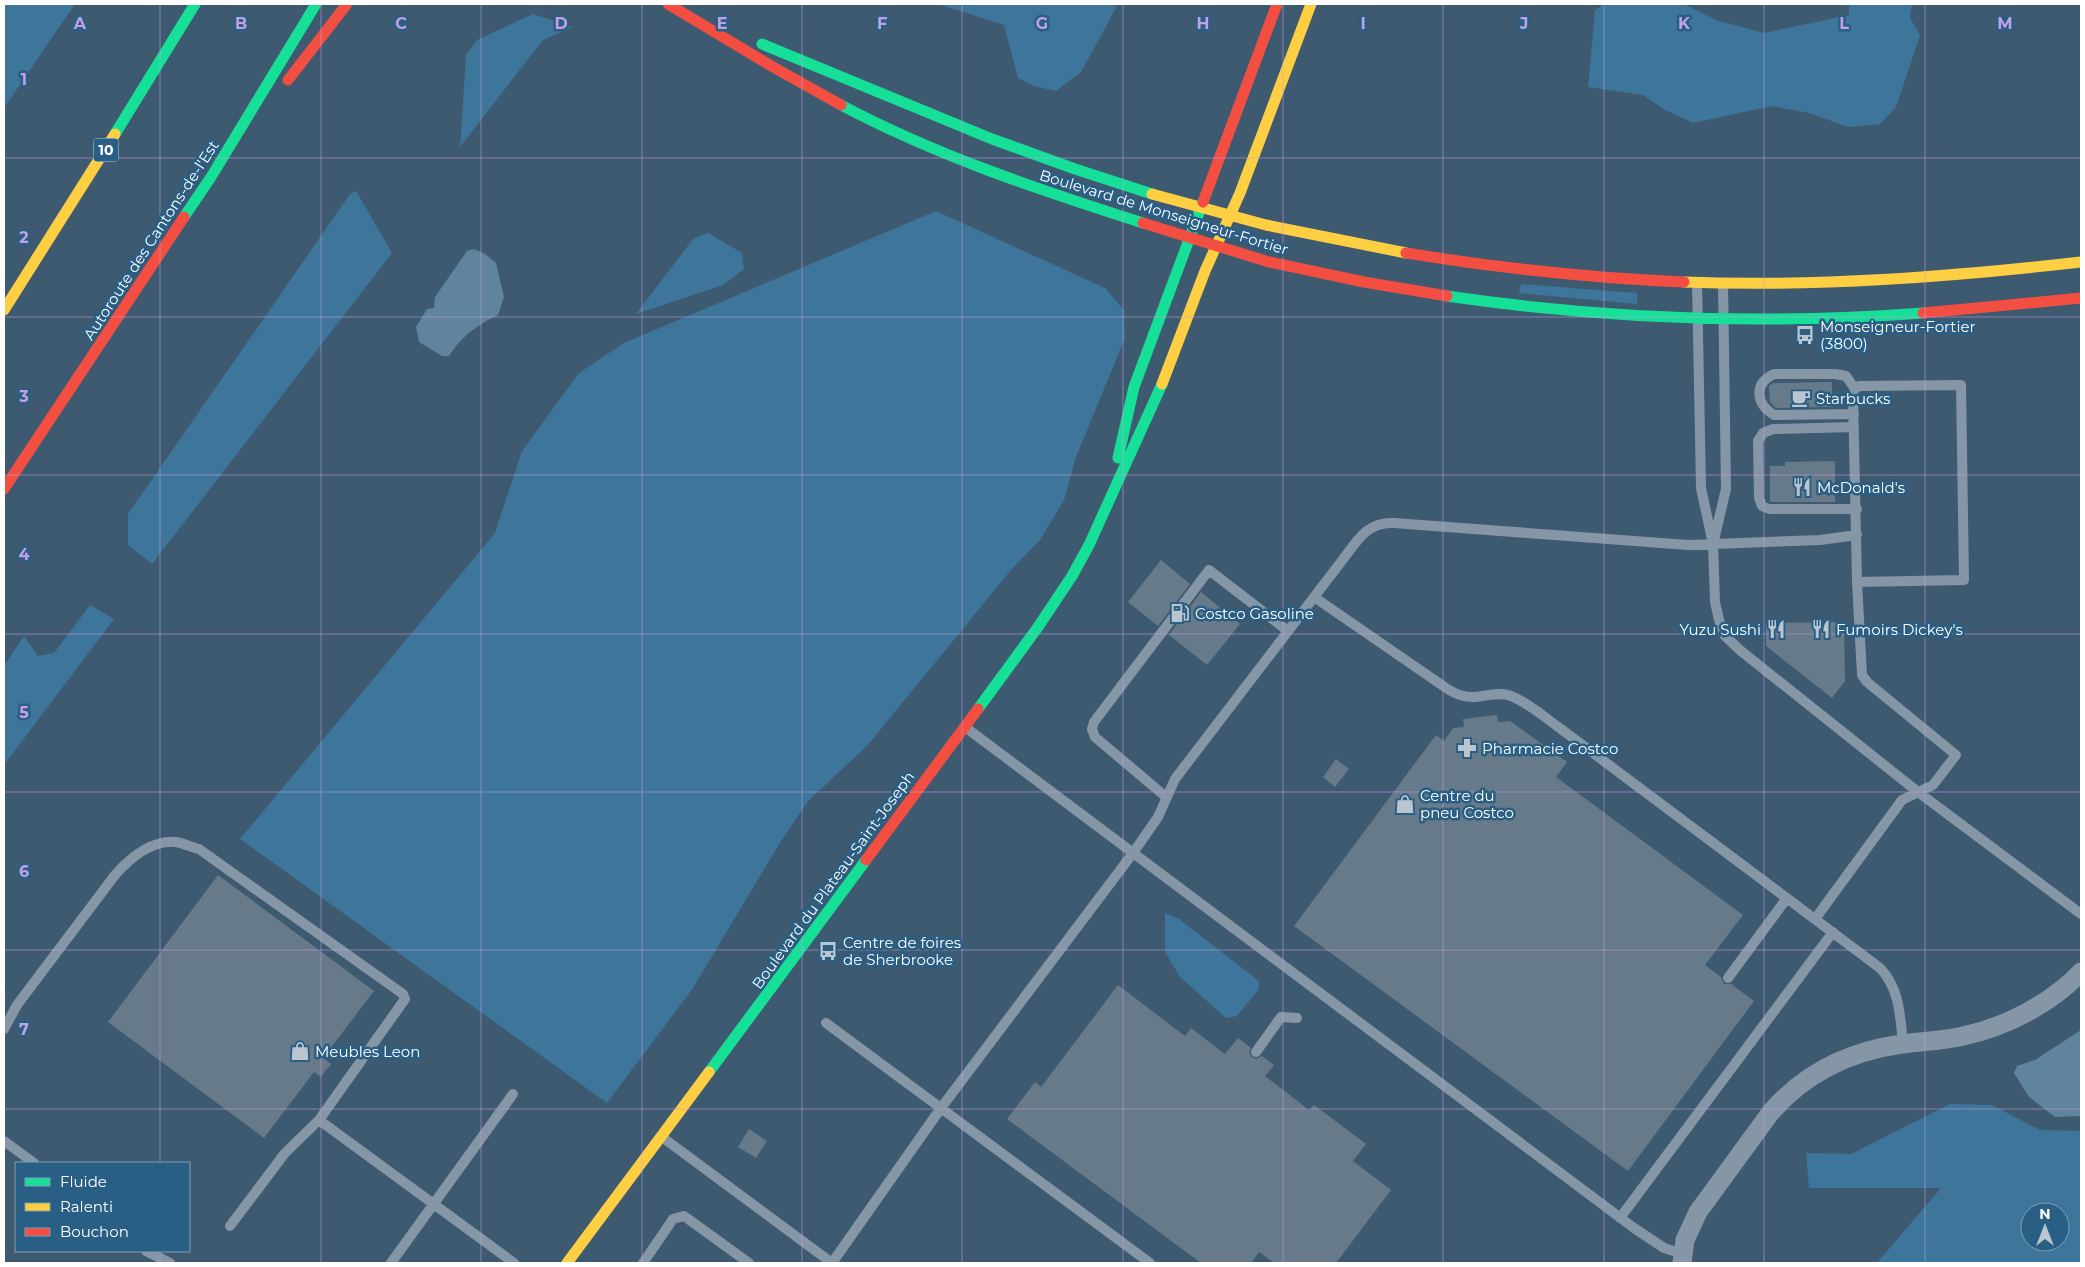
<svg xmlns="http://www.w3.org/2000/svg" width="2085" height="1267" viewBox="0 0 2085 1267" font-family="Montserrat,sans-serif">
  <style>
    .green { fill: #3e759a; fill-rule: evenodd }
    .water { fill: #60849e }
    .building { fill: #667a8a }
    .lines { fill: none; stroke-linecap: round; stroke-linejoin: round }
    .lane { stroke: #8596a6; stroke-width: 10 }
    .street { stroke: #8596a6; stroke-width: 19 }
    .fast { stroke: #16e098; stroke-width: 11 }
    .slow { stroke: #ffcf43; stroke-width: 11 }
    .jam { stroke: #f24e42; stroke-width: 11 }
    .grid { fill: none; stroke: #c4a0e2; stroke-width: 1; stroke-opacity: 0.55 }
    .labels { text-anchor: middle; dominant-baseline: central; stroke-width: 5; stroke-linejoin: round; paint-order: stroke }
    .shield { fill: #295e85; stroke: #bfcfda; stroke-width: 1 }
    .shield-label { font-size: 14px; font-weight: bold; fill: #fff }
    .street-label { font-size: 15px; fill: #fff; stroke: #295e85 }
    .poi-label { font-size: 15px; fill: #fff; stroke: #295e85; text-anchor: start }
    .grid-label { font-size: 16px; text-anchor: middle; font-weight: bold; fill: #c4a0e2; stroke: #295e85; stroke-width: 5; stroke-linejoin: round; paint-order: stroke }
  </style>
  <rect width="100%" height="100%" fill="#3e5a70"/>
  <path class="green" d="M4 4H75L4 108Z
    M938 4H1118L1081 72 1056 91 1034 86 1018 78 1004 25Z
    M1604 4H1684L1716 20 1764 33 1849 15V6L1835 4H1912L1910 18 1920 35 1896 107 1880 124 1848 127 1809 113 1772 106 1693 123 1665 110 1643 95 1588 87 1595 10Z
    M533 14 573 27 543 40 460 147 466 55 477 40Z
    M356 191 392 253 152 564 128 545V514L350 194Z
    M936 211 1105 288 1124 310 1125 338 1076 457 1064 500 1040 540 1011 570 867 746 808 801 781 841 693 988 607 1103 240 839 495 533 522 451 579 373 624 343Z
    M708 233 742 253 744 269 723 285 636 314 693 239Z
    M1521 284 1637 293V304L1519 293Z
    M90 605 114 619 4 765V666L24 636 38 656 54 653Z
    M1165 913 1179 919 1259 981V989L1237 1016 1226 1018 1180 977 1165 952Z
    M1950 1104 1992 1105 2040 1130 2081 1131V1263H1877L1941 1188H1809L1806 1153 1851 1154ZM2030 1212H2060V1242H2030Z"/>
  <path class="water" d="M474 249 485 254 496 263 504 297 498 315C476 326 463 335 449 356H442L419 342 416 327 427 309 434 308 435 297 467 251Z
    M2081 1030V1116L2055 1117 2029 1097 2014 1073 2017 1066 2035 1060Z"/>
  <path class="building" d="M1832 382V407L1776 408 1770 402 1769 386 1773 383Z
    M1835 461V502H1770V466H1785V462Z
    M1161 560 1190 584 1158 626 1128 602Z
    M1201 592 1240 624 1207 665 1169 635Z
    M1844 622 1845 681 1832 698 1766 646V623Z
    M1497 715 1498 722 1510 721 1567 762 1556 777 1743 915 1705 965 1721 977 1724 984H1731L1754 1001 1628 1171 1294 926 1436 735 1444 741 1453 728 1464 727 1463 719Z
    M1336 759 1349 769 1335 787 1323 777Z
    M218 875 374 991 323 1058 331 1064 326 1070 321 1077 314 1072 264 1138 108 1022Z
    M1118 985 1185 1036 1191 1028 1225 1054 1238 1038 1251 1048 1249 1052 1252 1057 1256 1059 1262 1056 1274 1065 1265 1076 1309 1110 1314 1105 1366 1144 1353 1161 1391 1190 1336 1263H1274L1259 1252 1251 1263H1201L1007 1119 1035 1082 1041 1087Z
    M749 1129 767 1141 756 1158 738 1147Z"/>
  <g class="lines">
    <path class="lane" d="M1697 283 1701 488 1713 544 1715 602 1719 620 1725 636 1741 651 1918 792 2081 914
      M1854 414 1774 415C1756 404 1753 384 1774 374H1835L1846 376 1855 389
      M1854 427 1773 429 1763 433 1758 441 1759 498 1762 506 1769 509H1857
      M1714 540 1726 489 1723 284
      M1314 597 1449 690C1456 694 1463 697 1472 697 1484 697 1498 691 1511 696 1527 702 1543 716 1557 726L1880 968C1900 989 1900 1016 1903 1044
      M965 727 1634 1228 1664 1248 1683 1254
      M1166 797 1095 737 1092 729 1094 722 1209 570 1288 631
      M1815 919 1902 800 1933 785 1956 755 1867 682 1862 675 1857 582 1853 395 1855 389 1859 386 1961 385 1964 580 1857 582
      M1728 978 1787 898
      M826 1023 1150 1263
      M4 1029 17 1005 115 875C130 858 151 840 176 842 183 843 191 847 199 849L403 994 405 999 319 1120 285 1153 230 1226
      M1256 1052 1281 1017 1297 1018
      M319 1120 514 1263
      M662 1137 832 1263
      M4 1141 34 1163
      M1620 1218 1833 932
      M146 1251 170 1263
      M391 1263 513 1094
      M643 1263 673 1219 684 1216 749 1263
      M832 1263 941 1108 1133 853 1158 817 1175 779 1347 554C1360 536 1370 522 1394 523L1688 545 1820 540 1857 535"/>
    <path class="street" d="M1682 1263 1685 1240 1698 1212 1771 1112C1805 1073 1851 1051 1902 1044 1922 1041 1943 1041 1963 1036 2006 1027 2050 1004 2081 972"/>
    <path class="fast" d="M762 44 992 139 1075 169 1152 194
      M841 105C937 156 1040 190 1143 223
      M115 134 195 4
      M184 217 211 177 316 4
      M1447 296C1604 319 1765 325 1923 313
      M1118 458 1134 387 1203 202
      M978 709 1038 627 1072 576 1089 545 1162 384
      M709 1072 866 860"/>
    <path class="slow" d="M1152 194 1266 225 1406 253
      M1684 282C1817 287 1949 277 2081 262
      M4 310 115 134
      M1162 384 1205 271 1240 193 1311 4
      M567 1263 709 1072"/>
    <path class="jam" d="M668 4 773 67 841 105
      M288 80 347 4
      M1203 202 1277 4
      M1143 223 1269 262 1364 282 1447 296
      M1406 253C1498 268 1591 278 1684 282
      M1923 313 2081 298
      M4 489 184 217
      M866 860 978 709"/>
  </g>
  <path class="grid" d="M160 4V1163M321 4V1263M481 4V1263M642 4V1263M802 4V1263M962 4V1263M1123 4V1263M1283 4V1263M1443 4V1263M1604 4V1263M1764 4V1263M1925 4V1263M4 158H2081M4 317H2081M4 475H2081M4 634H2081M4 792H2081M4 950H2081M4 1109H2081M160 1251V1263"/>
  <defs>
    <g id="bus-bare" transform="scale(1.5)"><path d="M-5-6H5V4H4V6H2V4H-2V6H-4V4H-5ZM-3.5-4V0h7V-4ZM-3.5 1.2v1.5H-2V1.2ZM2 1.2v1.5H3.5V1.2Z" fill="#bbc5cd" stroke="#295e85" stroke-width="2.5" paint-order="stroke"/></g>
    <g id="cafe-bare" transform="scale(1.5)"><path d="M-5.5-4.5H6V0H3Q3 3.5 0 3.5H-2.5Q-5.5 3.5-5.5 0ZM3-3.2v2h1.7v-2ZM-6 4.5H4V6H-6Z" fill="#bbc5cd" stroke="#295e85" stroke-width="2.5" paint-order="stroke"/></g>
    <g id="restaurant-bare" transform="scale(1.5)"><path d="M-5-6h1v4h1v-4h1v4h1v-4h1v5L-1.5 .5V6h-2V.5L-5-1ZM5-6V6H3V1.5H1.5Q1.5-4 5-6Z" fill="#bbc5cd" stroke="#295e85" stroke-width="2.5" paint-order="stroke"/></g>
    <g id="fuel-bare" transform="scale(1.5)"><path d="M-5.5-6h7V0h2V4h1.3V-2.5L3-4.5l.8-.8L6-3V5H2.5V1h-1V6h-7ZM-4.2-4.7v3.2H.2V-4.7Z" fill="#bbc5cd" stroke="#295e85" stroke-width="2.5" paint-order="stroke"/></g>
    <g id="pharmacy-bare" transform="scale(1.5)"><path d="M-2-6h4v4h4v4h-4v4h-4v-4h-4v-4h4Z" fill="#bbc5cd" stroke="#295e85" stroke-width="2.5" paint-order="stroke"/></g>
    <g id="shop-bare" transform="scale(1.5)"><path d="M-5-2.5h2.3a2.7 3.5 0 0 1 5.4 0H5L5.5 6h-11ZM-1.5-2.5h3a1.5 2.3 0 0 0-3 0Z" fill="#bbc5cd" stroke="#295e85" stroke-width="2.5" paint-order="stroke"/></g>
  </defs>
  <g fill-rule="evenodd">
    <use href="#bus-bare" x="1805" y="335"/>
    <use href="#cafe-bare" x="1801" y="398"/>
    <use href="#restaurant-bare" x="1802" y="487"/>
    <use href="#fuel-bare" x="1180" y="613"/>
    <use href="#restaurant-bare" x="1776" y="629"/>
    <use href="#restaurant-bare" x="1821" y="629"/>
    <use href="#pharmacy-bare" x="1467" y="748"/>
    <use href="#shop-bare" x="1405" y="804"/>
    <use href="#bus-bare" x="828" y="951"/>
    <use href="#shop-bare" x="300" y="1051"/>
  </g>
  <g class="labels">
    <rect class="shield" x="93.5" y="138.5" width="25" height="23" rx="4"/>
    <g class="shield-label">
      <text x="106" y="150">10</text>
    </g>
    <g class="street-label">
      <text transform="translate(1164 212) rotate(17)">Boulevard de Monseigneur-Fortier</text>
      <text transform="translate(151 240) rotate(-57)">Autoroute des Cantons-de-l'Est</text>
      <text transform="translate(833 880) rotate(-54)">Boulevard du Plateau-Saint-Joseph</text>
    </g>
    <g class="poi-label">
      <text x="1820" y="326">Monseigneur-Fortier<tspan x="1820" dy="17">(3800)</tspan></text>
      <text x="1816" y="398">Starbucks</text>
      <text x="1817" y="487">McDonald's</text>
      <text x="1195" y="613">Costco Gasoline</text>
      <text x="1761" y="629" text-anchor="end">Yuzu Sushi</text>
      <text x="1836" y="629">Fumoirs Dickey's</text>
      <text x="1482" y="748">Pharmacie Costco</text>
      <text x="1420" y="795">Centre du<tspan x="1420" dy="17">pneu Costco</tspan></text>
      <text x="843" y="942">Centre de foires<tspan x="843" dy="17">de Sherbrooke</tspan></text>
      <text x="315" y="1051">Meubles Leon</text>
    </g>
  </g>
  <g class="grid-label">
    <text x="80" y="29">A</text>
    <text x="241" y="29">B</text>
    <text x="401" y="29">C</text>
    <text x="561" y="29">D</text>
    <text x="722" y="29">E</text>
    <text x="882" y="29">F</text>
    <text x="1042" y="29">G</text>
    <text x="1203" y="29">H</text>
    <text x="1363" y="29">I</text>
    <text x="1524" y="29">J</text>
    <text x="1684" y="29">K</text>
    <text x="1844" y="29">L</text>
    <text x="2005" y="29">M</text>
    <text x="24" y="85">1</text>
    <text x="24" y="243">2</text>
    <text x="24" y="402">3</text>
    <text x="24" y="560">4</text>
    <text x="24" y="718">5</text>
    <text x="24" y="877">6</text>
    <text x="24" y="1035">7</text>
  </g>
  <rect width="2085" height="1267" fill="none" stroke="#ffffff" stroke-width="10"/>
  <rect x="15" y="1162" width="175" height="90" fill="#295e85" stroke="#7f9eb6"/>
  <rect x="25" y="1178" width="25" height="8" fill="#16e098" stroke="#7f9eb6"/>
  <text x="60" y="1187" font-size="15" fill="#ffffff">Fluide</text>
  <rect x="25" y="1203" width="25" height="8" fill="#ffcf43" stroke="#7f9eb6"/>
  <text x="60" y="1212" font-size="15" fill="#ffffff">Ralenti</text>
  <rect x="25" y="1228" width="25" height="8" fill="#f24e42" stroke="#7f9eb6"/>
  <text x="60" y="1237" font-size="15" fill="#ffffff">Bouchon</text>
  <g transform="translate(2045 1227)"><circle r="24" fill="#295e85" stroke="#7f9eb6"/>
  <path d="M0-4L9 19L0 12L-9 19Z" fill="#bbc5cd"/>
  <text y="-8" font-size="14" font-weight="bold" text-anchor="middle" fill="#ffffff">N</text>
  </g>
</svg>
